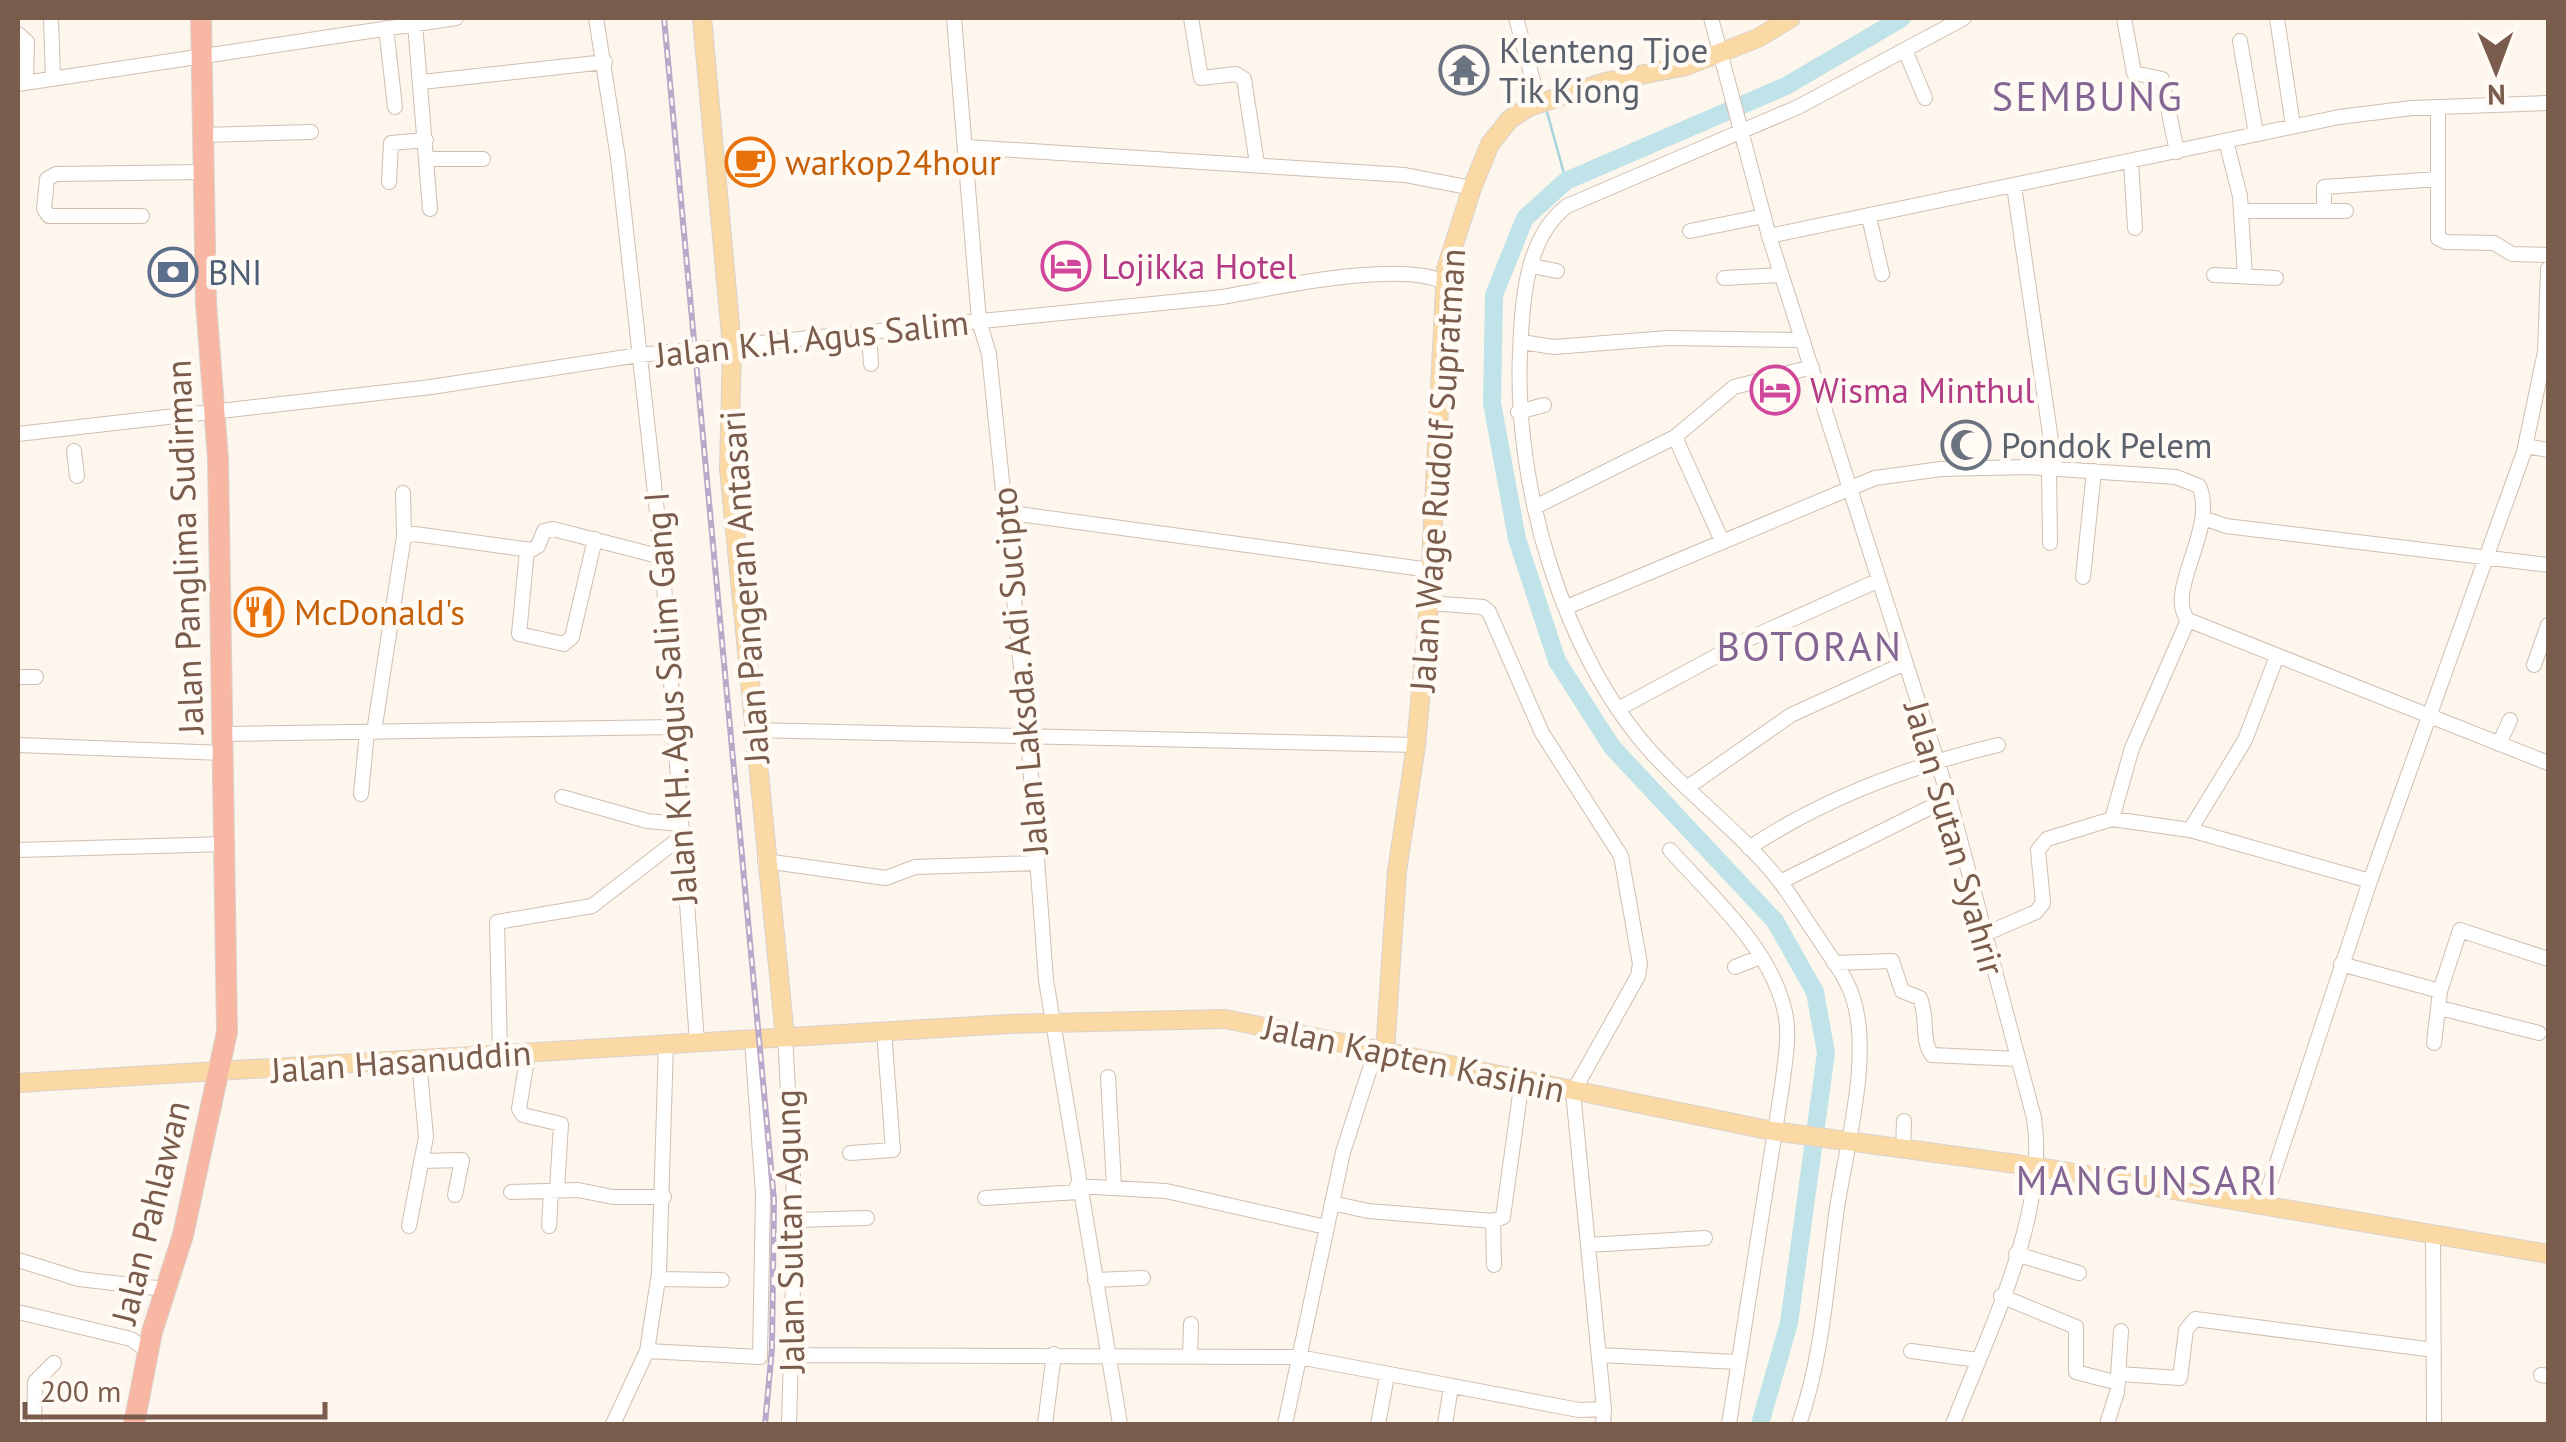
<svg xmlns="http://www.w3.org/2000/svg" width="2566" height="1442" viewBox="0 0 2566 1442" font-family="'PT Sans',sans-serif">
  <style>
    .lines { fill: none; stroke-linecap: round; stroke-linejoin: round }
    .stream { stroke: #a5d3da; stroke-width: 2.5 }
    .river { stroke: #bfe3e8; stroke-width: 18 }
    .minor-casing { stroke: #d1beb0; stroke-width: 16 }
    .major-casing { stroke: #dad1cd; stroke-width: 20 }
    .highway-casing { stroke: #dad1cd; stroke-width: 22 }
    .minor { stroke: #fff; stroke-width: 14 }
    .major { stroke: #fbd9a5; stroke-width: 18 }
    .highway { stroke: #f7b7a3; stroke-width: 20 }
    .rail-casing { stroke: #b9a8c9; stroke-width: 6 }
    .rail { stroke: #fffaf3; stroke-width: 2.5; stroke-dasharray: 8; stroke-linecap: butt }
    .labels { text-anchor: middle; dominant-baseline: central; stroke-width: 9; stroke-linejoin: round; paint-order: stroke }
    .worship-label { font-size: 35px; fill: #5b616d; stroke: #fffaf3; text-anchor: start }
    .food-label { font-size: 35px; fill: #c56008; stroke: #fffaf3; text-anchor: start }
    .hotel-label { font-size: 35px; fill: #b23c85; stroke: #fffaf3; text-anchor: start }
    .service-label { font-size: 35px; fill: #4e5e75; stroke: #fffaf3; text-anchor: start }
    .street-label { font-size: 35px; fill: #7a5c4d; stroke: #fffaf3 }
    .quarter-label { font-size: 40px; letter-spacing: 2.5px; fill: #846695; stroke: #fffaf3 }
  </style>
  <rect width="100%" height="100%" fill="#fdf6ec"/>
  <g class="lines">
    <path class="stream" d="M1547 112 1566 181"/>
    <path class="river" d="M1760 1424 1789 1323 1826 1053 1815 992 1775 921 1612 747 1557 661 1517 539 1492 403 1494 295 1525 218 1566 181 1786 86 1902 18"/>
    <g class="minor-casing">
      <path id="minor" d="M51 18 53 78
        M596 18 618 158 662 557 697 1042
        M954 18 979 321 989 354 1028 736 1046 980 1120 1424
        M1191 18 1201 78 1236 74 1244 79 1257 164
        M1516 18 1539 103
        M1711 18 1769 236 1949 798 2034 1118C2049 1214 1987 1335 1953 1424
        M2124 18 2134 73 2162 79 2177 152
        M2277 18 2293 126
        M415 24 430 209
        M386 28 395 107
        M18 34 27 42 26 82
        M2240 41 2256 134
        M1905 50 1925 98
        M422 82 605 62
        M18 84 456 18
        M2438 107V238L2446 242 2494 243 2512 254 2548 255
        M203 135 311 132
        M2226 141 2240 196 2245 276
        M967 147 1405 175 1472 188
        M426 159H483
        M2131 161 2135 228
        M389 182 391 143 426 140
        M2014 186 2055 468
        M2242 211H2346
        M2324 211V187L2438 179
        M142 216H49L44 209 47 179 56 174 204 172
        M1869 217 1882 274
        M1690 231 1764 216
        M1769 236 2339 117 2412 108 2548 103
        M1532 266 1557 271
        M2214 275 2276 278
        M1724 278 1781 275
        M869 334 871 364
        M1521 342 1554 347 1668 338 1803 340
        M1518 412 1544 405
        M18 434 431 387 639 355 1223 297C1271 288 1405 259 1445 283
        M1675 437 1722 541
        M2526 446 2548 450
        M74 451 77 476
        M2049 468 2050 543
        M403 493 404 536
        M1535 507 1675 437 1734 387 1812 367
        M1004 512 1430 570
        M2206 519 2226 526 2548 565
        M527 550 519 634 564 644 572 637 595 539
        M2083 577 2094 471
        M1567 607 1875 478 1941 469 2028 467 2176 477 2199 486C2218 528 2164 592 2188 620L2548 763
        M2277 656 2245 740 2190 830 2370 881
        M2534 665 2548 625
        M18 677H36
        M1618 709 1746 640 1877 581
        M755 730 1416 745
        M374 732 404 536 415 534 531 550 538 546 544 531 553 529 662 557
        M223 734 675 727
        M2499 744 2510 720
        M18 745 223 753
        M1688 787 1791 715 1903 664
        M361 794 367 732
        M562 797 647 821 680 824
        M2112 819 2132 748 2188 620
        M1749 848C1824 798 1910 766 1998 745
        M18 850 226 844
        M1670 850C1711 896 1768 945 1784 1008 1791 1033 1785 1060 1782 1086L1729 1424
        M765 861 886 878 915 867 1037 863
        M1780 882 1949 798
        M1985 934 2036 912 2043 903 2038 850 2047 839 2112 819 2190 830
        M1834 963 1892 961 1902 991 1920 998C1928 1016 1921 1041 1932 1055L2018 1059
        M2341 964 2440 991 2434 1043
        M1735 967 1760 957
        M2440 991 2460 930 2548 959
        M2440 1008 2539 1033
        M785 1037 795 1214 789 1424
        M528 1053 519 1109 523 1115 561 1124 557 1190
        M500 1055 497 922 592 906 681 837
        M1108 1077 1114 1186
        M1903 1150 1904 1121
        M850 1153 893 1150 884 1031
        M421 1161 462 1160 455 1195
        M1077 1186 1166 1191 1326 1227
        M511 1192 578 1190 613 1197H664
        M985 1198 1078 1192
        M1332 1203 1368 1211 1493 1221 1503 1217 1522 1080
        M2263 1205 2370 881 2524 452 2545 352 2548 269
        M795 1220 867 1218
        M1493 1221 1494 1265
        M409 1226 426 1137 419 1060
        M549 1226 551 1191
        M2433 1234 2434 1424
        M1588 1245 1705 1238
        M2016 1254 2079 1273
        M18 1260 79 1279 165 1289
        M658 1279 722 1280
        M1095 1280 1143 1278
        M2001 1296 2076 1327V1372L2118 1383
        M18 1312 131 1339 148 1351
        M647 1351 760 1357 763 1195 752 1040
        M1911 1351 1978 1360
        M794 1355 1299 1357 1579 1410 1604 1409 1573 1092 1638 976 1640 964 1621 856 1542 733 1489 612 1483 607 1429 603
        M1599 1355 1737 1362
        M1190 1356 1191 1324
        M2119 1374 2180 1378 2186 1330 2195 1319 2434 1350
        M2541 1375 2548 1376
        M34 1424 35 1382 54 1363
        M613 1424 647 1351 659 1273 666 1044
        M1045 1424 1054 1354
        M1285 1424 1343 1152 1376 1050
        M1378 1424 1387 1376
        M1445 1424 1451 1387
        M1603 1424 1604 1409
        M1799 1424C1823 1357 1827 1278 1837 1208 1846 1148 1872 1056 1853 998 1846 976 1831 958 1819 939 1806 921 1795 901 1781 883 1744 835 1693 798 1653 754 1562 654 1514 485 1520 353 1522 303 1525 238 1567 206L1798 107 1964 18
        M2107 1424 2117 1392 2121 1331"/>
    </g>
    <g class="major-casing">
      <path id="major" d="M702 18 732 347 729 469 785 1037
        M1385 1052 1397 871 1416 745 1429 603 1446 269 1472 188 1490 144 1510 119 1529 107 1605 82 1686 66 1758 38 1791 18
        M18 1083 1009 1024 1225 1019 1773 1131 2039 1167 2548 1254"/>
    </g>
    <g class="highway-casing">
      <path id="highway" d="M134 1424 152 1332 183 1235 227 1032 218 459 206 303 201 18"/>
    </g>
    <use href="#minor" class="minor"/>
    <use href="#major" class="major"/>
    <use href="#highway" class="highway"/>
    <g class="rail-casing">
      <path id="rail" d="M664 18 774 1200 772 1348 765 1424"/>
    </g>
    <use href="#rail" class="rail"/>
  </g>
  <defs>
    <g id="temple-ring" transform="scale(2.5)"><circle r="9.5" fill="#fffaf3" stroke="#6b7280" stroke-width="1.5"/><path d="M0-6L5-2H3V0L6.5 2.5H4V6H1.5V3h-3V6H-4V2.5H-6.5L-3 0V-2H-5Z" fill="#6b7280"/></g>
    <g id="cafe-ring" transform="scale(2.5)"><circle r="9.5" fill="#fffaf3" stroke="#e8710a" stroke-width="1.5"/><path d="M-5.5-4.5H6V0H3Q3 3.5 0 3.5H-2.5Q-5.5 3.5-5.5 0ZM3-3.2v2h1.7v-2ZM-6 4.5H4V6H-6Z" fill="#e8710a"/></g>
    <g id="hotel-ring" transform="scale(2.5)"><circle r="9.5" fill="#fffaf3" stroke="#d1479c" stroke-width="1.5"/><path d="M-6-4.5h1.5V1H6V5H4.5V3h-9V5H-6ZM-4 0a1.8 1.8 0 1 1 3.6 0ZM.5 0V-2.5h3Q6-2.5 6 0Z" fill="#d1479c"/></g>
    <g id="bank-ring" transform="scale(2.5)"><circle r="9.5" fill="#fffaf3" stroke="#5c6f8a" stroke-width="1.5"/><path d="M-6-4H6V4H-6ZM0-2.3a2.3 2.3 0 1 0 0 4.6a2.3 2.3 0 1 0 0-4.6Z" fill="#5c6f8a"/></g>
    <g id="mosque-ring" transform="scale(2.5)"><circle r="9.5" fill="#fffaf3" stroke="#6b7280" stroke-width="1.5"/><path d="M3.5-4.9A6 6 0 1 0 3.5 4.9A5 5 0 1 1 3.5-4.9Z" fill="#6b7280"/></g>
    <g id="restaurant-ring" transform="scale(2.5)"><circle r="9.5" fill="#fffaf3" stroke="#e8710a" stroke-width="1.5"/><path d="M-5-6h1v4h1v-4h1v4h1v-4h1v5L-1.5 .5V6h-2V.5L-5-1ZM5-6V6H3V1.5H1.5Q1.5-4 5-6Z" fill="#e8710a"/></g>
  </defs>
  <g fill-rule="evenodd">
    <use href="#temple-ring" x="1464" y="70"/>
    <use href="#cafe-ring" x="750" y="162"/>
    <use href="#hotel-ring" x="1066" y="266"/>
    <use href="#bank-ring" x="173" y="272"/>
    <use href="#hotel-ring" x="1775" y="390"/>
    <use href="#mosque-ring" x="1966" y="445"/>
    <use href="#restaurant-ring" x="259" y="612"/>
  </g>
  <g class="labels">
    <g class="worship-label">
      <text x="1499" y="50">Klenteng Tjoe<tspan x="1499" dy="40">Tik Kiong</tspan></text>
      <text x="2001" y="445">Pondok Pelem</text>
    </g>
    <g class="food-label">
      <text x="785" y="162">warkop24hour</text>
      <text x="294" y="612">McDonald's</text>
    </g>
    <g class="hotel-label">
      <text x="1101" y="266">Lojikka Hotel</text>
      <text x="1810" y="390">Wisma Minthul</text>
    </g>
    <g class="service-label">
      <text x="208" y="272">BNI</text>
    </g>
    <g class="street-label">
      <text transform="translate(812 338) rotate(-6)">Jalan K.H. Agus Salim</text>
      <text transform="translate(1437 470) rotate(-86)">Jalan Wage Rudolf Supratman</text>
      <text transform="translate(184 547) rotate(-92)">Jalan Panglima Sudirman</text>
      <text transform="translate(744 587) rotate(-94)">Jalan Pangeran Antasari</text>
      <text transform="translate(1019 671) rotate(-95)">Jalan Laksda. Adi Sucipto</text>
      <text transform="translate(670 698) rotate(-94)">Jalan KH. Agus Salim Gang I</text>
      <text transform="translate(1955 838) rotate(74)">Jalan Sutan Syahrir</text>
      <text transform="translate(1414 1058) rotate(12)">Jalan Kapten Kasihin</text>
      <text transform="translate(401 1061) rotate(-4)">Jalan Hasanuddin</text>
      <text transform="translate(150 1212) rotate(-76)">Jalan Pahlawan</text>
      <text transform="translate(789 1231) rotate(-91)">Jalan Sultan Agung</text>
    </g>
    <g class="quarter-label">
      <text x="2088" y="96">SEMBUNG</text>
      <text x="1810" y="646">BOTORAN</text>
      <text x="2148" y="1180">MANGUNSARI</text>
    </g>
  </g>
  <rect width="2566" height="1442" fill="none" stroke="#7a5c4d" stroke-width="40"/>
  <g transform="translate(2496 70) rotate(179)" stroke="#fffaf3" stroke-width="8" paint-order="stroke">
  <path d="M0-8L18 38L0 25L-18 38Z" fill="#7a5c4d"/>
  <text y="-15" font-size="28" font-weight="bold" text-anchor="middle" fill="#7a5c4d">N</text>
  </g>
  <path d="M25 1402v15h300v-15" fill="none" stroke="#7a5c4d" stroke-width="5"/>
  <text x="40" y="1402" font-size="30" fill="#7a5c4d" stroke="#fffaf3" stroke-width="8" paint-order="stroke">200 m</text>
</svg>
